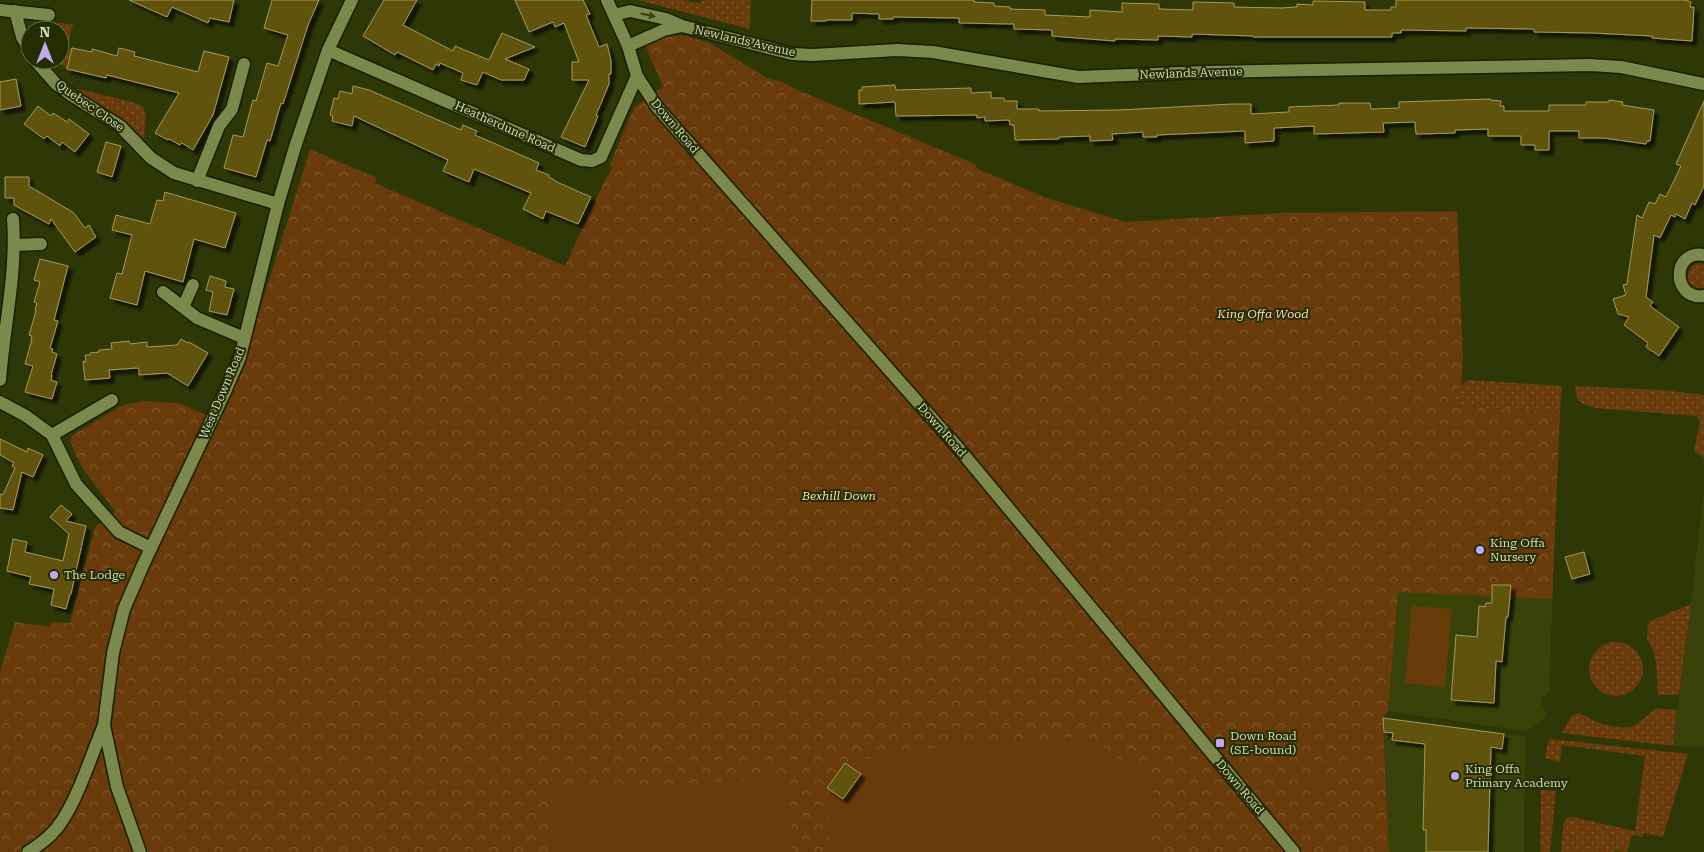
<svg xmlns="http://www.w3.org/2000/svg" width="1704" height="852" viewBox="0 0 1704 852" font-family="'Roboto Serif',serif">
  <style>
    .built { fill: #384209 }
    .grass { fill: url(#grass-dots) }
    .forest { fill: url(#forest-crowns) }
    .pitch { fill: #693b0b }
    .building { fill: #5e530a; stroke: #a59a59; filter: url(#shadow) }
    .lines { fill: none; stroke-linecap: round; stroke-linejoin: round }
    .minor-casing { stroke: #171d00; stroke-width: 15 }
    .tertiary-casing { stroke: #171d00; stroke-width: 15 }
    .minor { stroke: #7b894c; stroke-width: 12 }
    .tertiary { stroke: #7b894c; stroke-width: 12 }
    .oneway { fill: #3a4413 }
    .poi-dot { fill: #c2a8f3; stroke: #242d00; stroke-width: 2 }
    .labels { text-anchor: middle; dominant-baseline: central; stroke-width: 4; stroke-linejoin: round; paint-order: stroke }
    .street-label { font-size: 12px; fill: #d0d9b9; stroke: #242d00 }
    .park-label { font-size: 12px; font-style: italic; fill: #fdd8bc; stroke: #242d00 }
    .poi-label { font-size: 12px; fill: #d0d9b9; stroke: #242d00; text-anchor: start }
  </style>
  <defs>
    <pattern id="grass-dots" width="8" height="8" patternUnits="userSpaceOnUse" patternTransform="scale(1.25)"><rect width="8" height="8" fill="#693b0b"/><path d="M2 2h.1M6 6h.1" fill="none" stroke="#7d572c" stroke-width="1.8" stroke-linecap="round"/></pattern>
    <pattern id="forest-crowns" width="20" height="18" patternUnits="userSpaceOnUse" patternTransform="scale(1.25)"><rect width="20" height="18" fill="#693b0b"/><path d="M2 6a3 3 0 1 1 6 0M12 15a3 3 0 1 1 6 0" fill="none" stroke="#7d572c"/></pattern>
    <filter id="shadow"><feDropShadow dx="4.5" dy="4.5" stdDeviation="1" flood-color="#0009"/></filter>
  </defs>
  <rect width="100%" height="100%" fill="#2e3706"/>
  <path class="built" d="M1560 412 1549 693 1540 698 1547 716 1530 729 1524 731 1388 711 1398 591Z
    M1704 491V747L1673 746 1684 659Z
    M1383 718 1525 737 1524 852H1389Z"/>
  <path class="grass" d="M637 0H684L685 2 686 0 693 3 694 2 701 3 703 0H751L750 29Z
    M53 23 73 24 67 48 72 49 67 69 54 60H60V30H52Z
    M78 89 136 103 143 107 146 115 144 139 117 115 73 90Z
    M1698 263 1704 264V288C1685 290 1682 271 1698 263Z
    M1468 380 1562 386 1560 412 1452 406 1461 385Z
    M1575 386 1663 390 1704 395V458L1694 451 1700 423 1697 416 1594 408C1581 403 1576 402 1575 386Z
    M1691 604 1679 695H1658L1656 662 1653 650 1647 639 1648 622Z
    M1589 669a27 27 0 1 1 54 0a27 27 0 1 1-54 0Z
    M1656 708 1677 710 1673 746 1562 733 1571 716 1579 713C1594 721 1613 730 1630 727 1636 726 1650 713 1656 708Z
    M1549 739 1688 754 1663 837 1644 833 1642 837 1632 835 1627 852 1614 851V852H1561L1563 827 1565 819 1572 817 1635 831 1645 756 1562 745 1560 762 1545 758Z
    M1541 790 1556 791 1550 852H1540Z"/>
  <path class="forest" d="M667 35H680L708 42 767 78 783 82 795 89 975 164 978 169 1044 197 1125 222 1281 213 1457 211 1463 359 1461 385 1452 406 1560 412 1552 599 1398 592 1388 711 1383 718 1389 852H0V672L15 622 50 627 52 622 70 623 95 527 116 512C104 497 68 455 71 436L123 405 144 401 179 403 218 420 240 373 310 149 377 178 375 183 565 266 606 178 612 168 610 164 634 108 663 86 648 53 647 44Z"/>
  <path class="pitch" d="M1412 606 1452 609 1445 687 1405 683Z
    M1087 736 1154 784 1148 852H830L827 788 845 763 907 750Z
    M1322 767 1337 784 1319 800 1304 783Z
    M789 778 793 852H551L547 791Z"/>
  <path class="building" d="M129 0H234L229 22 210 18 208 23 172 7 167 17Z
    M272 0H319L308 25 283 104 281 103 270 141 267 140 256 177 224 168 233 135 243 137 253 100 256 101 267 63 278 66 288 35 264 28Z
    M384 0H417L403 25 453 51 455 46 489 60 502 33 535 47 505 59 529 69 524 80H501L483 72 477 85 461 80 463 73 440 63 439 66 436 64 433 70 397 52 395 55 363 36Z
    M515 0H583L590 14 586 15 599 47 607 44 611 60V74H609V84L596 115 598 116 585 147 561 137 589 80H572V62H579L564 23 555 27 553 22 529 32Z
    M812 0H974V2L994 3V6L1010 7V9L1045 10V15L1090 17V10L1122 12V3L1159 4V9L1193 10V2L1234 3V7L1281 8 1297 7V4L1313 5V1L1365 2V10H1391V7H1396V0H1686L1691 2 1690 7H1694L1692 41 1652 38V36L1593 33 1534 32V29L1466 28V31L1401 30V33H1392V37H1253V36L1192 34V37L1158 36V40L1115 39V41L1052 36V30L1014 29V24L959 23V18L893 17V19H879V14L852 13V20H826V21H811Z
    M72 48 92 52V49L117 56 119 48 135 52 134 56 198 72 204 51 229 57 213 115 193 150 182 143 180 145 169 139 168 140 155 133 179 93 107 75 106 78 67 69Z
    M16 79 21 106 0 110V82Z
    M895 85 896 90 971 88V93L991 92V98H1004L1005 101H1017V109H1039V111L1119 110 1232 104H1251V114L1289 112V107L1339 105V103H1370L1371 109 1399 108V102L1490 99V100L1501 101 1500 106H1504V111H1549V105H1586V102H1609V100L1623 102 1622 105 1654 110 1650 141H1647L1646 144 1604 138H1579V131H1549V150H1535V145H1521V136H1488V129L1455 130V133L1416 134 1415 122 1383 123 1384 132 1314 134V126L1274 128V141L1245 143V131L1157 135V137H1143V132L1112 134 1113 140 1090 141V136L1059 137V139L1015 140 1014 125H1010L1009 120 985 121V117L977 118V115L896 116 895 102 859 104V90H862V87Z
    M353 86 369 90 461 130 463 125 477 131 475 135 539 163 536 170 549 175V177L559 183 591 197 578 224 546 211 543 219 523 209 531 193 474 169 469 182 443 171 448 160 354 116 352 126 332 121 333 116 330 115 334 98 338 99 340 91 352 94Z
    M1704 101V186L1695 205 1692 203 1685 219 1676 214 1675 217 1671 215 1660 238 1654 235 1646 297 1653 302 1650 306 1679 327 1659 356 1646 347 1648 343 1624 325 1629 317 1618 314 1613 299 1626 295 1623 285 1627 284 1637 215 1642 218 1649 202 1655 204 1660 194 1666 197 1681 166 1676 164Z
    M38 106 51 116 53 113 67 122 69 119 89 134 75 152 62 142 60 146 47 136 44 139 24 124Z
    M106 142 121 146 112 177 97 172Z
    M5 177H29V186L74 213 85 228 89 225 96 237 75 252 51 219 49 224 14 205V198H5Z
    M165 192 236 213 225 248 194 239 183 282 145 271 137 305 110 298 117 273 122 274 132 235 112 230 116 215 150 224 157 200 163 201Z
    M40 259 68 266 54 320 58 321 50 348 53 349 52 352 57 354 51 375H52L51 380 57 382 52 399 25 392 33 366 25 364 32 339H31L32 336 29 335 36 311 35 310 37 303 34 302 40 282 34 280Z
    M210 276 226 281 225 287 234 289 227 315 209 311 213 292 206 290Z
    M181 339 188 343 189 342 208 353 188 386 167 373 139 375V369L137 368 109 370 110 378 85 380 83 361 86 362 85 355H90V353L99 352V350L112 349 111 343 129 341 130 344 147 342V347L177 345Z
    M0 439 27 452 28 448 43 455 33 477 22 472 13 510 0 508V494L3 495 15 468 12 466 14 463 0 455Z
    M61 505 72 514 66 521 86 526 71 594H70L66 609 51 605 54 589 29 584 31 577 7 571 13 539 27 542 25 552 63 561 69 534 50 517Z
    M1584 552 1590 574 1572 579 1565 557Z
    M1492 585H1511L1508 617H1506L1502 662 1496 661 1494 703 1451 700 1456 635 1477 637 1479 606 1485 607 1486 603H1492Z
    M1383 718 1504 734 1502 749 1491 747 1488 852H1426V830H1423L1425 744 1392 740 1393 733 1384 732Z
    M845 763 861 774 843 799 827 788Z"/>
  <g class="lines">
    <g class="minor-casing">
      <path id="minor" d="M607 0 628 46 637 76 657 107 960 450 1294 852
        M0 10 49 15
        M15 11 22 37 30 51
        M614 15 630 11 666 19 682 26 792 54 813 55 897 50 933 52 1078 77 1204 72 1590 65 1621 67 1704 84
        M628 46 664 30 682 26
        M328 50 581 160 592 161 601 157 637 76
        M35 60 56 84 71 95 120 126 151 158 174 173 278 204
        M197 181 219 126 232 109 244 64
        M15 245 41 244
        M1704 255C1672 249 1671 300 1704 296
        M163 292 197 318 244 338
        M183 307 193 285
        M0 380C4 326 17 273 13 219
        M0 402 26 416 52 435 76 484 119 532 151 548
        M52 435 112 400"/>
    </g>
    <g class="tertiary-casing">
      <path id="tertiary" d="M28 852C41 844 54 834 62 821 80 793 91 756 104 725
        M140 852 117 787 104 725 113 653 124 609 143 565 224 394 240 357 278 204 295 147 328 50 352 0"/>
    </g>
    <use href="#minor" class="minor"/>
    <use href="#tertiary" class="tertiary"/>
  </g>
  <defs><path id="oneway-solid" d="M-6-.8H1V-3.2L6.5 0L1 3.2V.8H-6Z" transform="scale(1.25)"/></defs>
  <use class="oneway" href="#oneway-solid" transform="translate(648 15) rotate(12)"/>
  <g class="poi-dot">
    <circle cx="1480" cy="550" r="5"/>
    <circle cx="54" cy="575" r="5"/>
    <rect x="1215" y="738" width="10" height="10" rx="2.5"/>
    <circle cx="1455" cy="776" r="5"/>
  </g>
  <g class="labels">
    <g class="street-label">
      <text transform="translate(745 41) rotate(13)">Newlands Avenue</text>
      <text transform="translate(1191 73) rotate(-2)">Newlands Avenue</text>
      <text transform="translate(90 106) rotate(35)">Quebec Close</text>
      <text transform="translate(675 126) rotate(50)">Down Road</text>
      <text transform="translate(505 127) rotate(24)">Heatherdune Road</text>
      <text transform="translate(222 393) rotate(-67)">West Down Road</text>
      <text transform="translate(942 430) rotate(49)">Down Road</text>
      <text transform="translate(1240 787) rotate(50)">Down Road</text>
    </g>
    <g class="park-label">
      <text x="1263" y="314">King Offa Wood</text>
      <text x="839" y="496">Bexhill Down</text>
    </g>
    <g class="poi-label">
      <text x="1490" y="543">King Offa<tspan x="1490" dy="14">Nursery</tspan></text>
      <text x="64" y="575">The Lodge</text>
      <text x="1230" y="736">Down Road<tspan x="1230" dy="14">(SE-bound)</tspan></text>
      <text x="1465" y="769">King Offa<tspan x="1465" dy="14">Primary Academy</tspan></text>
    </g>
  </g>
  <g transform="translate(45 45)"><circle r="24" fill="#242d00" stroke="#69724a"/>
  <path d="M0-4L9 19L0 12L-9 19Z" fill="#c2a8f3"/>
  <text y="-8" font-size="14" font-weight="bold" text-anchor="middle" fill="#d0d9b9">N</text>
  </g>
</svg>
